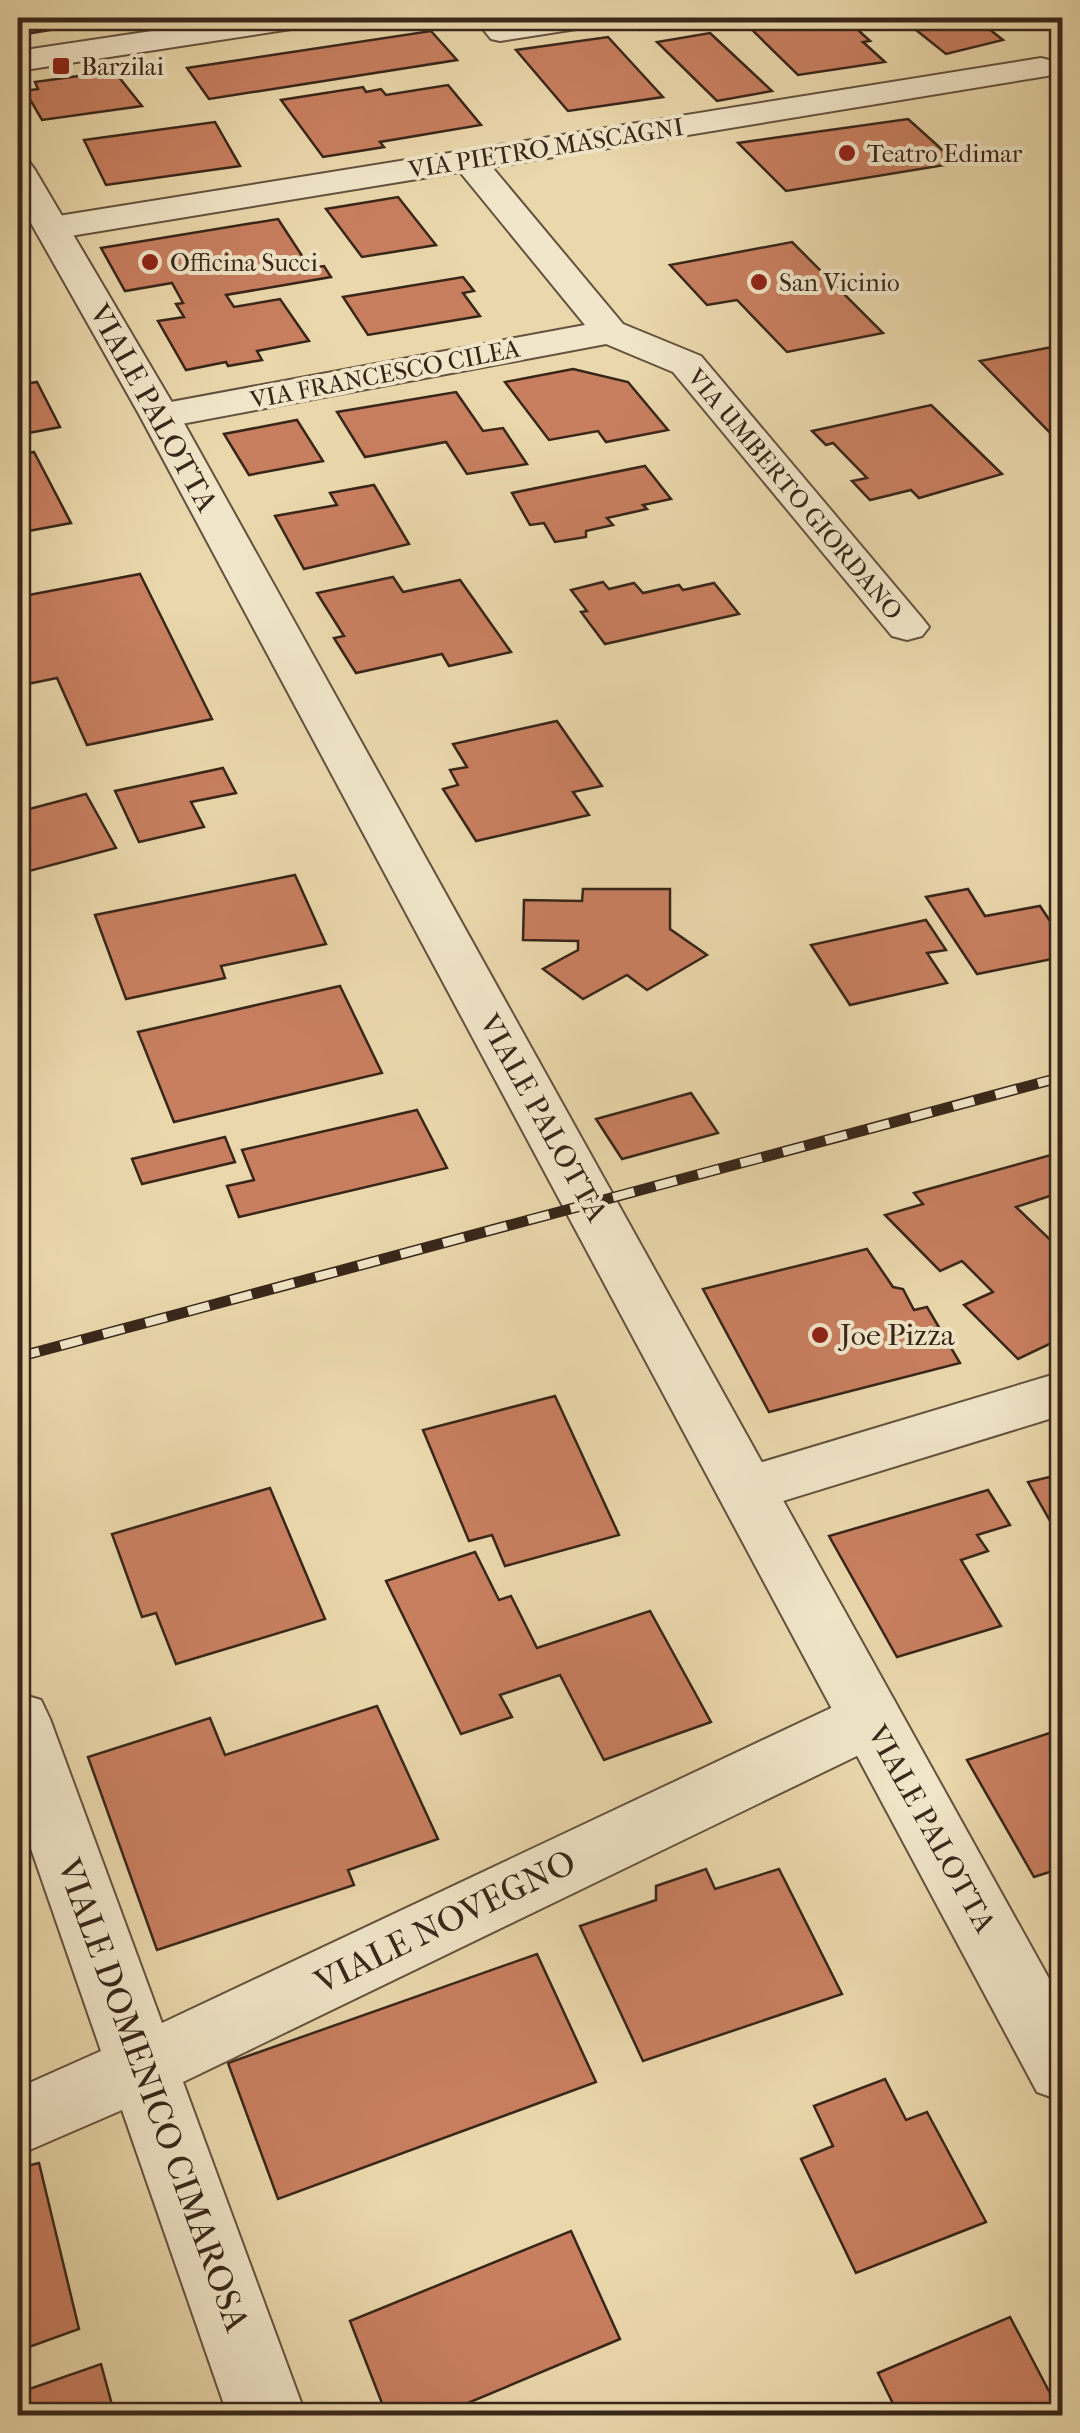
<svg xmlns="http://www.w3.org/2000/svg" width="1080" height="2433" font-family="'IM FELL French Canon',serif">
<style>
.building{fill:#c87f60;stroke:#382619;stroke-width:2.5}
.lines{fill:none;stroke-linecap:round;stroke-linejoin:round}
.service-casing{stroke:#64523e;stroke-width:4}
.minor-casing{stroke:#64523e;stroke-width:4}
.tertiary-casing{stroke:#64523e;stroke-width:4}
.service{fill:#f1e6c9;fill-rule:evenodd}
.minor{fill:#f1e6c9;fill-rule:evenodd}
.tertiary{fill:#f1e6c9;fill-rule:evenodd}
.rail-casing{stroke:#382619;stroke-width:11}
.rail{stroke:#f1e6c9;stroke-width:8;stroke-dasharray:22;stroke-linecap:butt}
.poi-dot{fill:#8f2418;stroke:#f1e6c9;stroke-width:4}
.labels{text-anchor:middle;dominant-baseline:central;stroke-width:8;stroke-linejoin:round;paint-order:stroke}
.far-poi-label{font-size:25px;fill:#382619;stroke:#f1e6c9;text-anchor:start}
.far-street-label{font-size:25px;fill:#382619;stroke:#f1e6c9}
.street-label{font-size:30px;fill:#382619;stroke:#f1e6c9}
.poi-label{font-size:30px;fill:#382619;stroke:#f1e6c9;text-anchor:start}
.near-street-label{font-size:35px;fill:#382619;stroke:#f1e6c9}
</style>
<rect width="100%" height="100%" fill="#ead8ac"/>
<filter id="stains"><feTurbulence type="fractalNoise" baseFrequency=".002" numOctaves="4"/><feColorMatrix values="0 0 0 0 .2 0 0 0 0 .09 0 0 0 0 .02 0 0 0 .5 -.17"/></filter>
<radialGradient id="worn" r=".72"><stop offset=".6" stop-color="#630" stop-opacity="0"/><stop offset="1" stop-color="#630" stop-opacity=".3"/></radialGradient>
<g class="building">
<path d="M 18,18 L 82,18 L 87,24 L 19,35 Z"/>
<path d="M 624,18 L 660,18 L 668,26 L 639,30 Z"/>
<path d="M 760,18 L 845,18 L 870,41 L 863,42 L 885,62 L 798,75 L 742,20 Z"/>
<path d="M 901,18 L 975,18 L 1003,40 L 946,54 Z"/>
<path d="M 431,31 L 457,60 L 209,99 L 187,68 Z"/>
<path d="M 710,33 L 772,91 L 717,101 L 657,42 Z"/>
<path d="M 608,37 L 663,97 L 568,111 L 516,50 Z"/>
<path d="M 114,71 L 142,106 L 42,120 L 25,91 L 38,89 L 35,82 Z"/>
<path d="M 448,85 L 481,125 L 380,142 L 384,147 L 323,157 L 281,100 L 363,87 L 366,92 L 381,89 L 386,95 Z"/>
<path d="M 908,119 L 957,163 L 786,191 L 738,143 Z"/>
<path d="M 215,122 L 240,166 L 106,185 L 84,140 Z"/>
<path d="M 398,197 L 436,245 L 362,257 L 326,209 Z"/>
<path d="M 278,219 L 310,268 L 324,266 L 331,277 L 226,295 L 234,307 L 280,299 L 309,341 L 257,351 L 262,360 L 228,366 L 226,362 L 186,370 L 158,321 L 184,317 L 176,304 L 183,303 L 172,283 L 125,291 L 101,248 Z"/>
<path d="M 792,242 L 883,333 L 787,352 L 737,300 L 707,305 L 670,265 Z"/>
<path d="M 463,277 L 474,291 L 463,293 L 480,316 L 368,335 L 343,297 Z"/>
<path d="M 1062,345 L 1062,445 L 980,361 Z"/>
<path d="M 573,369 L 628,382 L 668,430 L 606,442 L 598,431 L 549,440 L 505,382 Z"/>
<path d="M 37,382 L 60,427 L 18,435 L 18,385 Z"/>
<path d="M 456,392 L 483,431 L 503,428 L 527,464 L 467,474 L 446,442 L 365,457 L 337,412 Z"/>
<path d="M 931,405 L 1002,474 L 919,498 L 911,490 L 870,500 L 852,481 L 867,478 L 833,443 L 826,445 L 812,431 Z"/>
<path d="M 297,420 L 323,461 L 249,475 L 224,434 Z"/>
<path d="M 34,452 L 71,523 L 18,533 L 18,455 Z"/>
<path d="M 645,466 L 671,499 L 643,505 L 647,509 L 607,518 L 613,525 L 586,531 L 586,537 L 555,542 L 544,523 L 530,525 L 512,493 Z"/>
<path d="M 374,485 L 409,544 L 304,569 L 275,516 L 337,505 L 330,493 Z"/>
<path d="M 140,574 L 212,719 L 87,745 L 57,678 L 18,686 L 18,597 Z"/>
<path d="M 393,577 L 403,592 L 460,580 L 511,652 L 449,666 L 442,654 L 356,673 L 334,638 L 344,636 L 317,593 Z"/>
<path d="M 603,582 L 609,589 L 634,583 L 643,593 L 679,585 L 683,590 L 714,583 L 739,614 L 605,644 L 581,612 L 587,611 L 571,590 Z"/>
<path d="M 557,721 L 602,786 L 573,792 L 589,815 L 476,841 L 443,789 L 458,785 L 450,770 L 467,767 L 453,744 Z"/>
<path d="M 223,768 L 236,793 L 191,802 L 204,827 L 139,842 L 115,791 Z"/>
<path d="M 86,794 L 116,848 L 18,874 L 18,812 Z"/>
<path d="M 295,875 L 326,944 L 221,966 L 225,978 L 126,999 L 95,915 Z"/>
<path d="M 583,889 L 670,889 L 670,929 L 707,955 L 647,990 L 627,975 L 583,999 L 543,969 L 578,950 L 578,941 L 523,940 L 524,900 L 582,901 Z"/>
<path d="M 968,889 L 985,916 L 1040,906 L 1062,939 L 1062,957 L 977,974 L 926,897 Z"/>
<path d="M 926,920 L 946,950 L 927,953 L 947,983 L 850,1005 L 811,945 Z"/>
<path d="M 340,986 L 382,1073 L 174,1122 L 138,1032 Z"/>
<path d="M 691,1093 L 718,1133 L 622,1159 L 596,1119 Z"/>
<path d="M 417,1110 L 447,1168 L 239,1217 L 227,1186 L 254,1180 L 242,1150 Z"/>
<path d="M 225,1137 L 235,1162 L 142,1184 L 132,1159 Z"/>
<path d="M 1062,1152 L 1062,1192 L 1016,1207 L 1062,1251 L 1062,1338 L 1018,1359 L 964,1305 L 993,1292 L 962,1261 L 940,1271 L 885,1215 L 923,1204 L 914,1193 Z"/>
<path d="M 867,1249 L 893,1287 L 903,1289 L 914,1310 L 927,1307 L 960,1363 L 769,1412 L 703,1289 Z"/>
<path d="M 555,1396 L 619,1535 L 505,1566 L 492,1535 L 469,1541 L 423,1430 Z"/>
<path d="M 1062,1474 L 1062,1542 L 1028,1482 Z"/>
<path d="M 270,1488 L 325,1619 L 176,1664 L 156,1613 L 142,1617 L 112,1534 Z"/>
<path d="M 988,1490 L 1010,1525 L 977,1535 L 988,1551 L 961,1560 L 1001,1626 L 897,1657 L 829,1536 Z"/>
<path d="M 475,1552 L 499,1600 L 511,1596 L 537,1648 L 650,1611 L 711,1722 L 604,1760 L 560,1675 L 500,1695 L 512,1717 L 461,1734 L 386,1581 Z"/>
<path d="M 377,1706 L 438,1839 L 348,1870 L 354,1885 L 157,1950 L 88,1757 L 210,1718 L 225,1755 Z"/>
<path d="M 1062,1729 L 1062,1868 L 1034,1877 L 967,1760 Z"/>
<path d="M 706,1869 L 715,1889 L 779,1869 L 842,1994 L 643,2061 L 580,1926 L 656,1900 L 656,1886 Z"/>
<path d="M 537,1954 L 596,2082 L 278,2199 L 228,2063 Z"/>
<path d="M 885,2079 L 906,2120 L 927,2112 L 986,2222 L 856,2273 L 801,2159 L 833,2146 L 814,2106 Z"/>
<path d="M 39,2163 L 79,2329 L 18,2351 L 18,2168 Z"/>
<path d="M 571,2231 L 620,2339 L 437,2416 L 387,2416 L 350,2321 Z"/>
<path d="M 1010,2317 L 1062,2416 L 899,2416 L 878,2373 Z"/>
<path d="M 101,2364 L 115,2416 L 18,2416 L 18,2393 Z"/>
</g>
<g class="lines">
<g class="service-casing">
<path id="service" d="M 474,18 L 499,18 L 506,26 L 558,18 L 614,18 L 602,25 L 500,41 L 491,39 Z"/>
</g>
<g class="minor-casing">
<g id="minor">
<path d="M 1041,58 L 1053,61 L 1057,68 L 1053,75 L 492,167 L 623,324 L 701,356 L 922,618 L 929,627 L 922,636 L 907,640 L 892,636 L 673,372 L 606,344 L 160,428 L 146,424 L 140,416 L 146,408 L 160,404 L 585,325 L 460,172 L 52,239 L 39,236 L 34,228 L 39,220 L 52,217 Z"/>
<path d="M 1062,1372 L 1062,1415 L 747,1512 L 726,1505 L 717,1489 L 726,1473 Z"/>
<path d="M 18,1693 L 41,1700 L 50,1719 L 162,2023 L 848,1700 L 871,1693 L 894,1700 L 903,1719 L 894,1738 L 183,2082 L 306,2416 L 228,2416 L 122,2110 L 18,2155 L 18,2088 L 101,2051 L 18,1811 Z"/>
</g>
</g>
<g class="tertiary-casing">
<g id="tertiary">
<path d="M 239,18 L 314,18 L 309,25 L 298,28 L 18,71 L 18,51 Z"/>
<path d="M 18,160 L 30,163 L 35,170 L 180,416 L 1062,2002 L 1062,2101 L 1037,2092 L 140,416 L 18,200 Z"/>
</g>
</g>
<use href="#service" class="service"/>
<use href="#minor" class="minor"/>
<use href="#tertiary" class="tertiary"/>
<g class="rail-casing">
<path id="rail" d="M 18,1357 L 1062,1077"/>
</g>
<use href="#rail" class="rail"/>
</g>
<g class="poi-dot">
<rect x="51" y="56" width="20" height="20" rx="5"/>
<circle cx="847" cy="153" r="10"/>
<circle cx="150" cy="262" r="10"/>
<circle cx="759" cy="282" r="10"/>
<circle cx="820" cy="1335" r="10"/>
</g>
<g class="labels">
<g class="far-poi-label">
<text x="81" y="66">Barzilai</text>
<text x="867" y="153">Teatro Edimar</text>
<text x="170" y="262">Officina Succi</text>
<text x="779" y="282">San Vicinio</text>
</g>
<g class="far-street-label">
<text transform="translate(546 148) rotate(-9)">VIA PIETRO MASCAGNI</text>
<text transform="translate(385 374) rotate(-11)">VIA FRANCESCO CILEA</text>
<text transform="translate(795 494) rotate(50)">VIA UMBERTO GIORDANO</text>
</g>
<g class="street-label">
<text transform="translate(153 408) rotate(61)">VIALE PALOTTA</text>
<text transform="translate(543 1118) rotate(61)">VIALE PALOTTA</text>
<text transform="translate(931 1829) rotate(61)">VIALE PALOTTA</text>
</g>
<g class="poi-label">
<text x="840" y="1335">Joe Pizza</text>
</g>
<g class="near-street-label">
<text transform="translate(445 1922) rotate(-26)">VIALE NOVEGNO</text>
<text transform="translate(153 2095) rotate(70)">VIALE DOMENICO CIMAROSA</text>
</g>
</g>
<rect width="1080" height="2433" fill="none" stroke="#ead8ac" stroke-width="60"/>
<rect x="20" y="20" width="1040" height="2393" fill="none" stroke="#382619" stroke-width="5"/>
<rect x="30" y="30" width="1020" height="2373" fill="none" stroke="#382619" stroke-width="2.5"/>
<rect width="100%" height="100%" filter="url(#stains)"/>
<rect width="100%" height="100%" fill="url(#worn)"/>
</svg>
